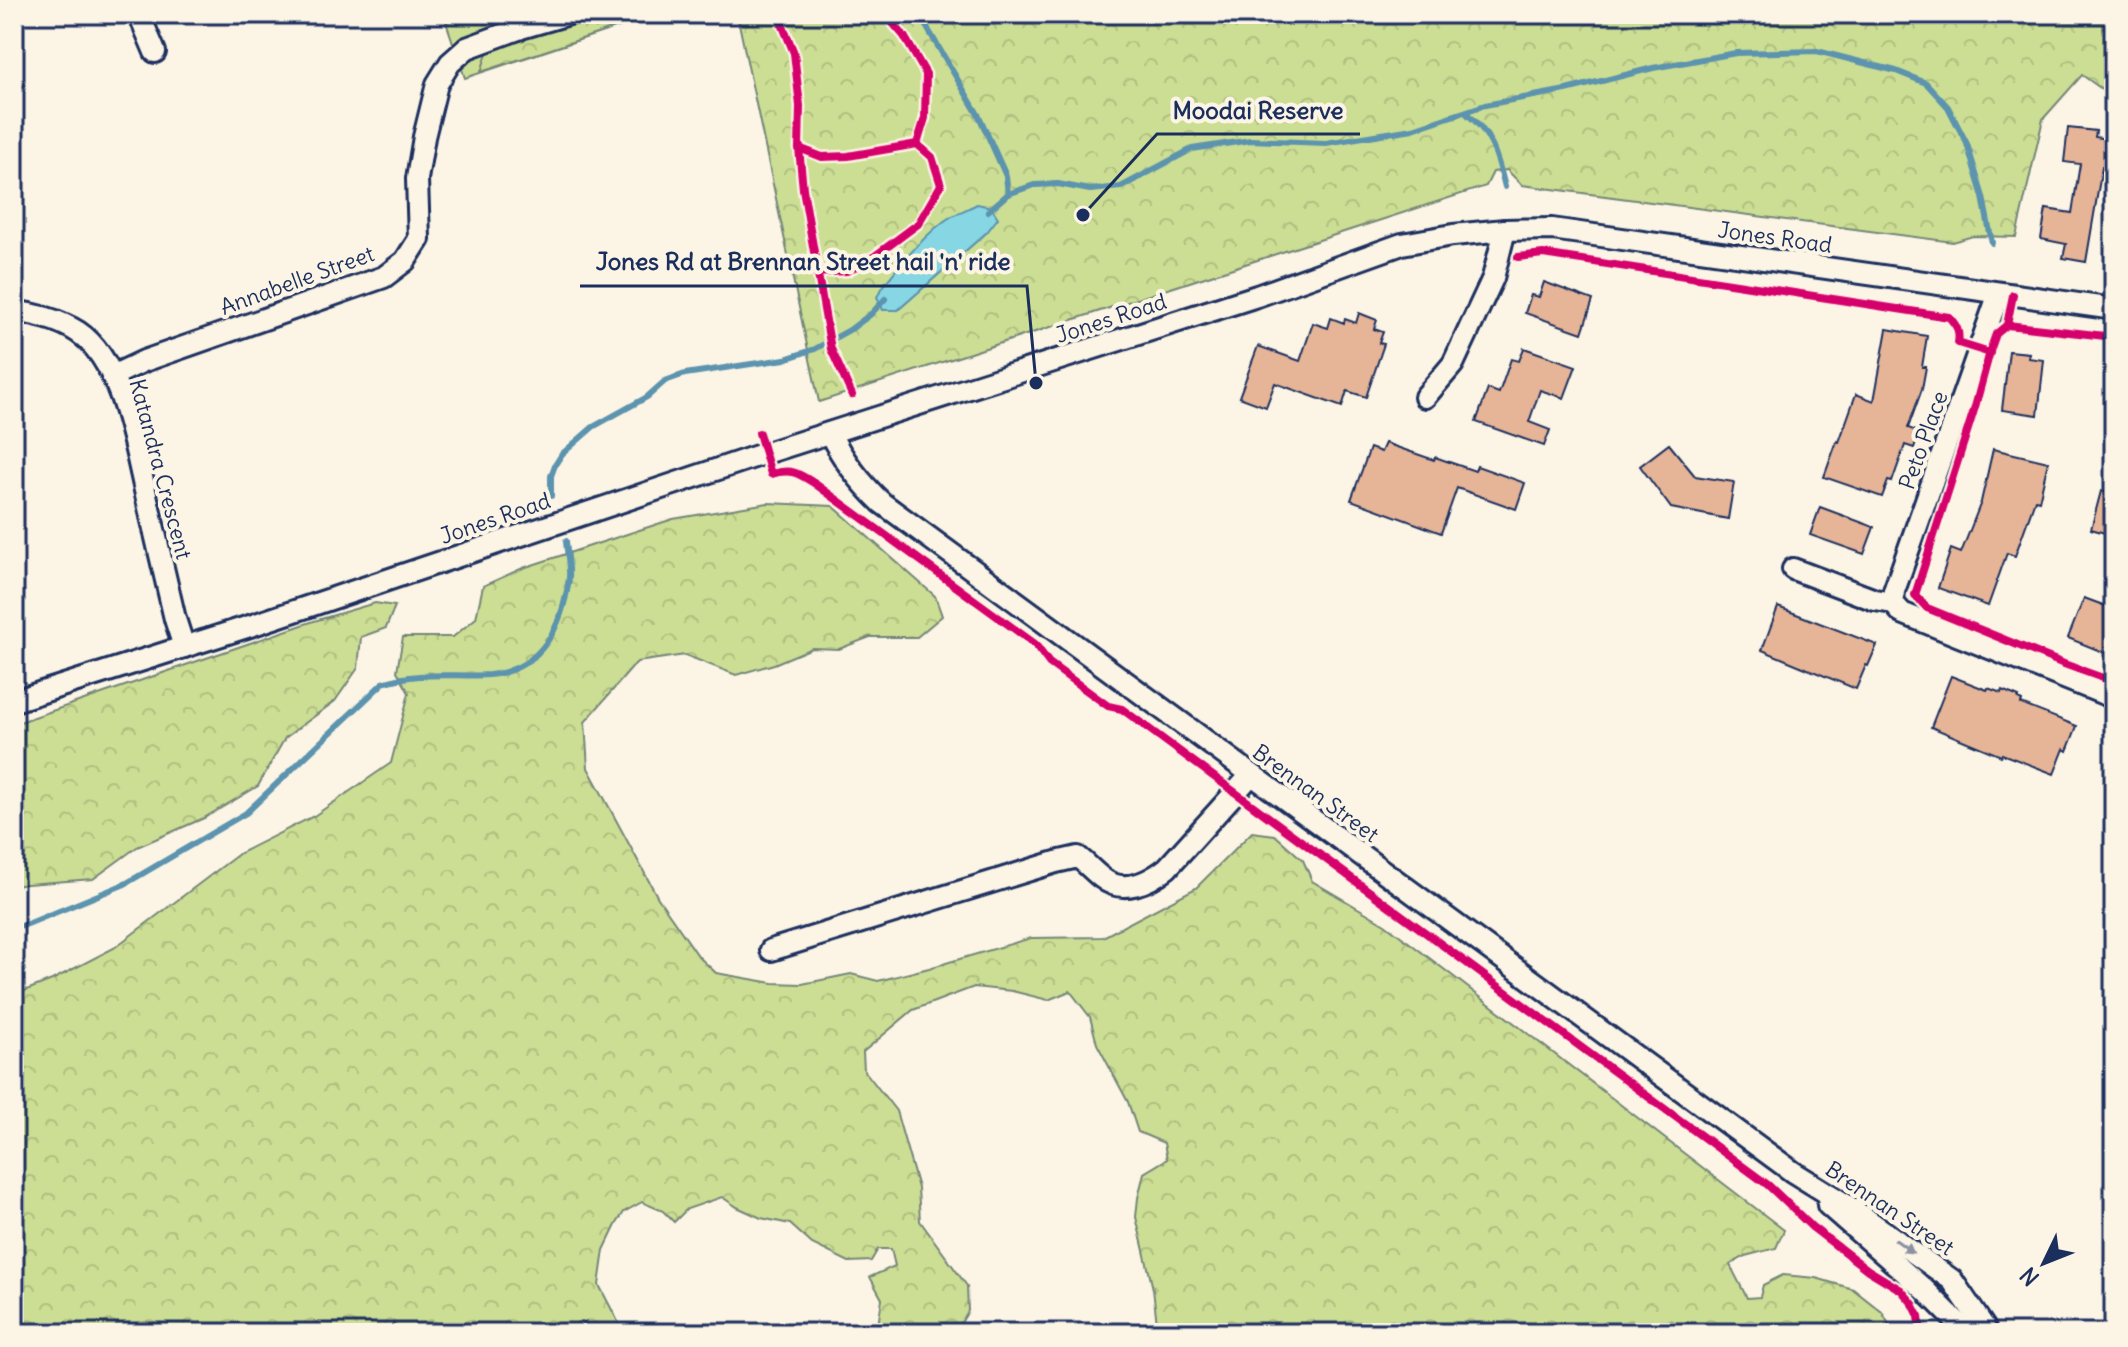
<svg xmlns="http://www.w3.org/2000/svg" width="2128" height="1347" font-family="Delius,sans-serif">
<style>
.green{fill:#ccde93;stroke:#748678;stroke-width:2}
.forest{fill:url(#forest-crowns);stroke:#748678;stroke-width:2;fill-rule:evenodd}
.water{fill:#86d6e4;stroke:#5b93ae;stroke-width:2}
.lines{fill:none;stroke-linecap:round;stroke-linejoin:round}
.stream{stroke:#5b93ae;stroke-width:6}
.building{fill:#e6b497;stroke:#1b2f5e;stroke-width:2}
.minor-casing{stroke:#1b2f5e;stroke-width:26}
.minor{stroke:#fcf5e5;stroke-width:20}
.cycleway-casing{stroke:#fcf5e5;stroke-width:13}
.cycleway{stroke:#d6006c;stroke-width:8}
.oneway{fill:#8c92a2}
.labels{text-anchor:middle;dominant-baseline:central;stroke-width:8;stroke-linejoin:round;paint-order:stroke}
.street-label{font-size:22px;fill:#1b2f5e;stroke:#fcf5e5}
.leader{fill:none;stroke:#1b2f5e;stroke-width:3}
.callout-dot{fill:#1b2f5e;stroke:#fcf5e5;stroke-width:3}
.callout-label{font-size:24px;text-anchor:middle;font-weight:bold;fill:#1b2f5e;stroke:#fcf5e5;stroke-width:8;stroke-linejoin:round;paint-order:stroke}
</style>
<defs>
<pattern id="forest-crowns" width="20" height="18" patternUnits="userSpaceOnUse" patternTransform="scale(2)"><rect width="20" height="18" fill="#ccde93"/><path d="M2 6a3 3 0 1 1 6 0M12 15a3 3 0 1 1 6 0" fill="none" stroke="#afbf81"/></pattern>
</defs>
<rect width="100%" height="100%" fill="#fcf5e5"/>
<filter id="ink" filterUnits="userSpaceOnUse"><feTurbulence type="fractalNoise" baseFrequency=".0125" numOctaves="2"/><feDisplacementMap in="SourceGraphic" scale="16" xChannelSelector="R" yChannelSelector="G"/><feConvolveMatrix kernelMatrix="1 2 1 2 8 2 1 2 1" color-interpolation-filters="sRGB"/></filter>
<g filter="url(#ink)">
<path class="green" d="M 472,14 L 657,14 L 465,78 L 446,22 Z"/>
<g class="forest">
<path d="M 551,14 L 657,14 L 481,72 L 487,53 L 508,43 Z"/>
<path d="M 737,14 L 2114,14 L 2114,94 L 2106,92 L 2082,75 L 2043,119 L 2016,237 L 1973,236 L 1953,242 L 1522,185 L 1507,170 L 1493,172 L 1486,186 L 819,402 ZM 945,221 L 987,232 L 898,310 L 884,284 Z"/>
<path d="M 768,503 L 833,506 L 935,596 L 942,616 L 917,637 L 870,637 L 839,649 L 812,648 L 774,664 L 736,675 L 685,655 L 637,662 L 585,722 L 588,768 L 658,898 L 699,957 L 716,973 L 773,983 L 802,984 L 851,974 L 878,981 L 929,968 L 1031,938 L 1103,937 L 1196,888 L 1252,832 L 1275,835 L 1303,860 L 1312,881 L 1385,924 L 1784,1230 L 1776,1248 L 1745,1256 L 1730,1265 L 1747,1298 L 1760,1297 L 1763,1285 L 1783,1275 L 1816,1278 L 1853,1289 L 1882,1312 L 1894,1333 L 1158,1333 L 1153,1289 L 1136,1217 L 1138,1198 L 1144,1173 L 1167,1159 L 1164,1143 L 1138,1132 L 1128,1102 L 1097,1044 L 1090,1017 L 1070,991 L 1048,1000 L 1012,991 L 974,987 L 913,1010 L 863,1052 L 864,1070 L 896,1111 L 918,1188 L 920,1221 L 967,1286 L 968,1311 L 955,1333 L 877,1333 L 882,1299 L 870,1277 L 895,1266 L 891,1249 L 878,1249 L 871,1261 L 849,1262 L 812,1244 L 790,1224 L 761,1218 L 737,1207 L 722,1197 L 687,1209 L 674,1222 L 663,1211 L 642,1202 L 624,1212 L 616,1225 L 604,1250 L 599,1285 L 624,1333 L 14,1333 L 14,995 L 52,980 L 114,948 L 240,853 L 314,816 L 391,763 L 409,693 L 397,671 L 403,637 L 453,637 L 476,618 L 483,586 L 523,568 L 673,519 Z"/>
<path d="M 375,603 L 395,606 L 386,628 L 361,637 L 358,668 L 335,701 L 285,738 L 258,786 L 204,818 L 137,847 L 93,879 L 27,884 L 14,886 L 14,724 L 314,621 Z"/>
</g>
<path class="water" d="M 977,204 L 991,207 L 998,218 L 987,232 L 898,310 L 883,310 L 877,297 C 889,275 923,237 943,222 C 953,214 966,210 977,204 Z"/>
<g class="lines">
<g class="stream">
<path d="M 919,14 L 979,116 L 1006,176 L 1008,194"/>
<path d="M 1467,114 C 1491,132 1498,158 1505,187"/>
<path d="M 988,211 L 1008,194 L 1034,185 L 1058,184 L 1090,190 L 1121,187 L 1192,149 L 1251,140 L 1326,143 L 1413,129 L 1485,105 L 1566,90 L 1653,68 L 1736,53 L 1817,51 L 1896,71 L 1926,83 L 1948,107 L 1967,144 L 1983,197 L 1992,243"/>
<path d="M 551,496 L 551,476 L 555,465 L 562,454 L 593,427 L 647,397 L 665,381 L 685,374 L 785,359 L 815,349 L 851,329 L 871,314 L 885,299"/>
<path d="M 14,927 L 25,925 L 125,884 L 246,813 L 383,683 C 418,671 454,677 489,675 C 542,670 563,625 569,578 C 570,566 567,553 566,541"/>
</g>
</g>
<g class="building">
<path d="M 2068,128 L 2096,131 L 2095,137 L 2114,140 L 2111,168 L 2102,167 L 2086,262 L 2063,258 L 2066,244 L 2041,239 L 2046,209 L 2072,213 L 2080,164 L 2064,162 Z"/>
<path d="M 1544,282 L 1593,300 L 1582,333 L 1525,313 L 1531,295 L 1539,297 Z"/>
<path d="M 1359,313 L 1377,320 L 1374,329 L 1383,332 L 1379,343 L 1384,344 L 1366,397 L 1347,391 L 1342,407 L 1275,383 L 1266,407 L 1239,397 L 1258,346 L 1300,361 L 1313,323 L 1328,328 L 1331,318 L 1344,323 L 1345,319 L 1356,323 Z"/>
<path d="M 1887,329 L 1927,336 L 1922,367 L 1926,367 L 1922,389 L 1908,428 L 1919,432 L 1914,448 L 1905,445 L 1892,482 L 1888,481 L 1882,497 L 1824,477 L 1837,441 L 1839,442 L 1856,394 L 1874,401 Z"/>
<path d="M 1524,348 L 1576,366 L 1564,398 L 1540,390 L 1529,422 L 1550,430 L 1544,446 L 1476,422 L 1488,389 L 1499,393 L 1511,359 L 1519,361 Z"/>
<path d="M 2009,351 L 2029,353 L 2028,358 L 2044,360 L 2038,415 L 2002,410 Z"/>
<path d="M 1385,443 L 1434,460 L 1435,457 L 1475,471 L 1477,466 L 1525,483 L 1516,509 L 1457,488 L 1441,533 L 1351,500 L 1370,448 L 1381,452 Z"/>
<path d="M 1669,444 L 1695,476 L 1734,482 L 1728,519 L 1671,508 L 1640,466 Z"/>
<path d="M 1993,449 L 2048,462 L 2039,501 L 2035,500 L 2015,556 L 2007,553 L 1988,606 L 1938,588 L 1951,549 L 1961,553 L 1981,502 Z"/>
<path d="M 2101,491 L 2114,495 L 2114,520 L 2109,518 L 2105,533 L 2091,529 Z"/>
<path d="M 1820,507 L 1874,527 L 1864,554 L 1810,535 Z"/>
<path d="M 2084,598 L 2114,609 L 2114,645 L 2110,655 L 2068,638 Z"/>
<path d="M 1778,607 L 1877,645 L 1868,666 L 1866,665 L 1856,689 L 1762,650 Z"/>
<path d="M 1951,676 L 1987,690 L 1988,688 L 2001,693 L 2002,690 L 2019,697 L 2018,699 L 2022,701 L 2021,704 L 2077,726 L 2067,751 L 2064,749 L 2054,774 L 2002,754 L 2001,756 L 1931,727 Z"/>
</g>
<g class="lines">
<g class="minor-casing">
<g id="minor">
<path d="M 139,14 L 155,52"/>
<path d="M 14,311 C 37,315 58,319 78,332 C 123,362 135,450 147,499 C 156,539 166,579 175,619 L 184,647"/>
<path d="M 112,376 L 144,361 L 384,277 L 405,261 L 419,239 L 417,179 L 424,137 L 437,84 L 450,63 L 467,48 L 521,28 L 569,14"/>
<path d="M 1425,397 L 1453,364 L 1493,278 L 1505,230"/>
<path d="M 830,433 C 843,461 860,482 882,503 L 1793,1172 L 1848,1206 L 1952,1280 L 1984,1327 L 1986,1333"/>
<path d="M 1793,569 L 1875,600 L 1893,603 L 1902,613 L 2114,698"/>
<path d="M 1893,603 L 1894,591 L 1999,293"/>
<path d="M 14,701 L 253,625 L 766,453 L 1257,296 L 1402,244 L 1453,235 L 1505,230 L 1552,229 L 2114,309"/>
<path d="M 771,950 L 1056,862 L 1078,857 C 1087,864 1094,872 1102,878 C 1123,895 1149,882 1167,868 L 1251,775"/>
<path d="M 1828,1205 L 1925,1290 L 1961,1326 L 1962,1333"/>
</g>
</g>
<use href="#minor" class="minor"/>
<g class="cycleway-casing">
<g id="cycleway">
<path d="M 778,14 L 794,53 L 800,106 L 799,148 L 803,189 L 831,349 L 852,395"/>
<path d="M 799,148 L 822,157 L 848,156 L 917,144"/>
<path d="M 1518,257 L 1543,254 L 1949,317 C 1957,326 1960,331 1958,343 L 1990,353"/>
<path d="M 816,273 L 847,271 L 875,256 L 918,224 L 941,185 L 932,157 L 917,144 L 925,118 L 926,74 L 904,36 L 885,14"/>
<path d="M 2013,295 L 2007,325 L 1996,334 L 1991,348 L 1975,407 L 1915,595 L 1927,608 L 2064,664 L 2114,682"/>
<path d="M 2007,325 L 2114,337"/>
<path d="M 759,433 L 771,474 C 791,468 798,473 814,483 L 1035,644 L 1049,663 L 1108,706 L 1122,709 L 1768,1185 L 1812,1227 L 1868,1270 L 1901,1290 L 1913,1304 L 1919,1316 L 1921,1333"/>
</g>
</g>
<use href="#cycleway" class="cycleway"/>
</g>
<defs><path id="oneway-solid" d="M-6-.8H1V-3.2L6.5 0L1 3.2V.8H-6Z" transform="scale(2)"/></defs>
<use class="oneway" href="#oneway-solid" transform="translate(1904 1246) rotate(36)"/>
</g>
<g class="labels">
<g class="street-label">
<text transform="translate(1775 237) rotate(8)">Jones Road</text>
<text transform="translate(297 280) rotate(-20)">Annabelle Street</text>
<text transform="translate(1111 318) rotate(-18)">Jones Road</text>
<text transform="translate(1923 440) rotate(-70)">Peto Place</text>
<text transform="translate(161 469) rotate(75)">Katandra Crescent</text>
<text transform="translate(495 518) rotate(-19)">Jones Road</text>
<text transform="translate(1316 793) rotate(36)">Brennan Street</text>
<text transform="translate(1890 1208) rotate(34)">Brennan Street</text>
</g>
</g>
<path class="leader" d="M1083 215L1157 134H1360M1036 383L1027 286H580"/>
<g class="callout-dot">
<circle cx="1083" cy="215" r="8"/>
<circle cx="1036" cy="383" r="8"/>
</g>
<g class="callout-label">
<text x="1258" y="119">Moodai Reserve</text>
<text x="803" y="270">Jones Rd at Brennan Street hail 'n' ride</text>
</g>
<rect width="2128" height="1347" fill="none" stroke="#fcf5e5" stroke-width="48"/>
<rect x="24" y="24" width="2080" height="1299" fill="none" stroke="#1b2f5e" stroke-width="3" filter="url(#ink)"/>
<g transform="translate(2044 1263) rotate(227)" stroke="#fcf5e5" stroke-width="6" paint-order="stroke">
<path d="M0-6L14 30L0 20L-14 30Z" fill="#1b2f5e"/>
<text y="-12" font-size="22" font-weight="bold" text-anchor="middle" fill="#1b2f5e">N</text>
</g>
</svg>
